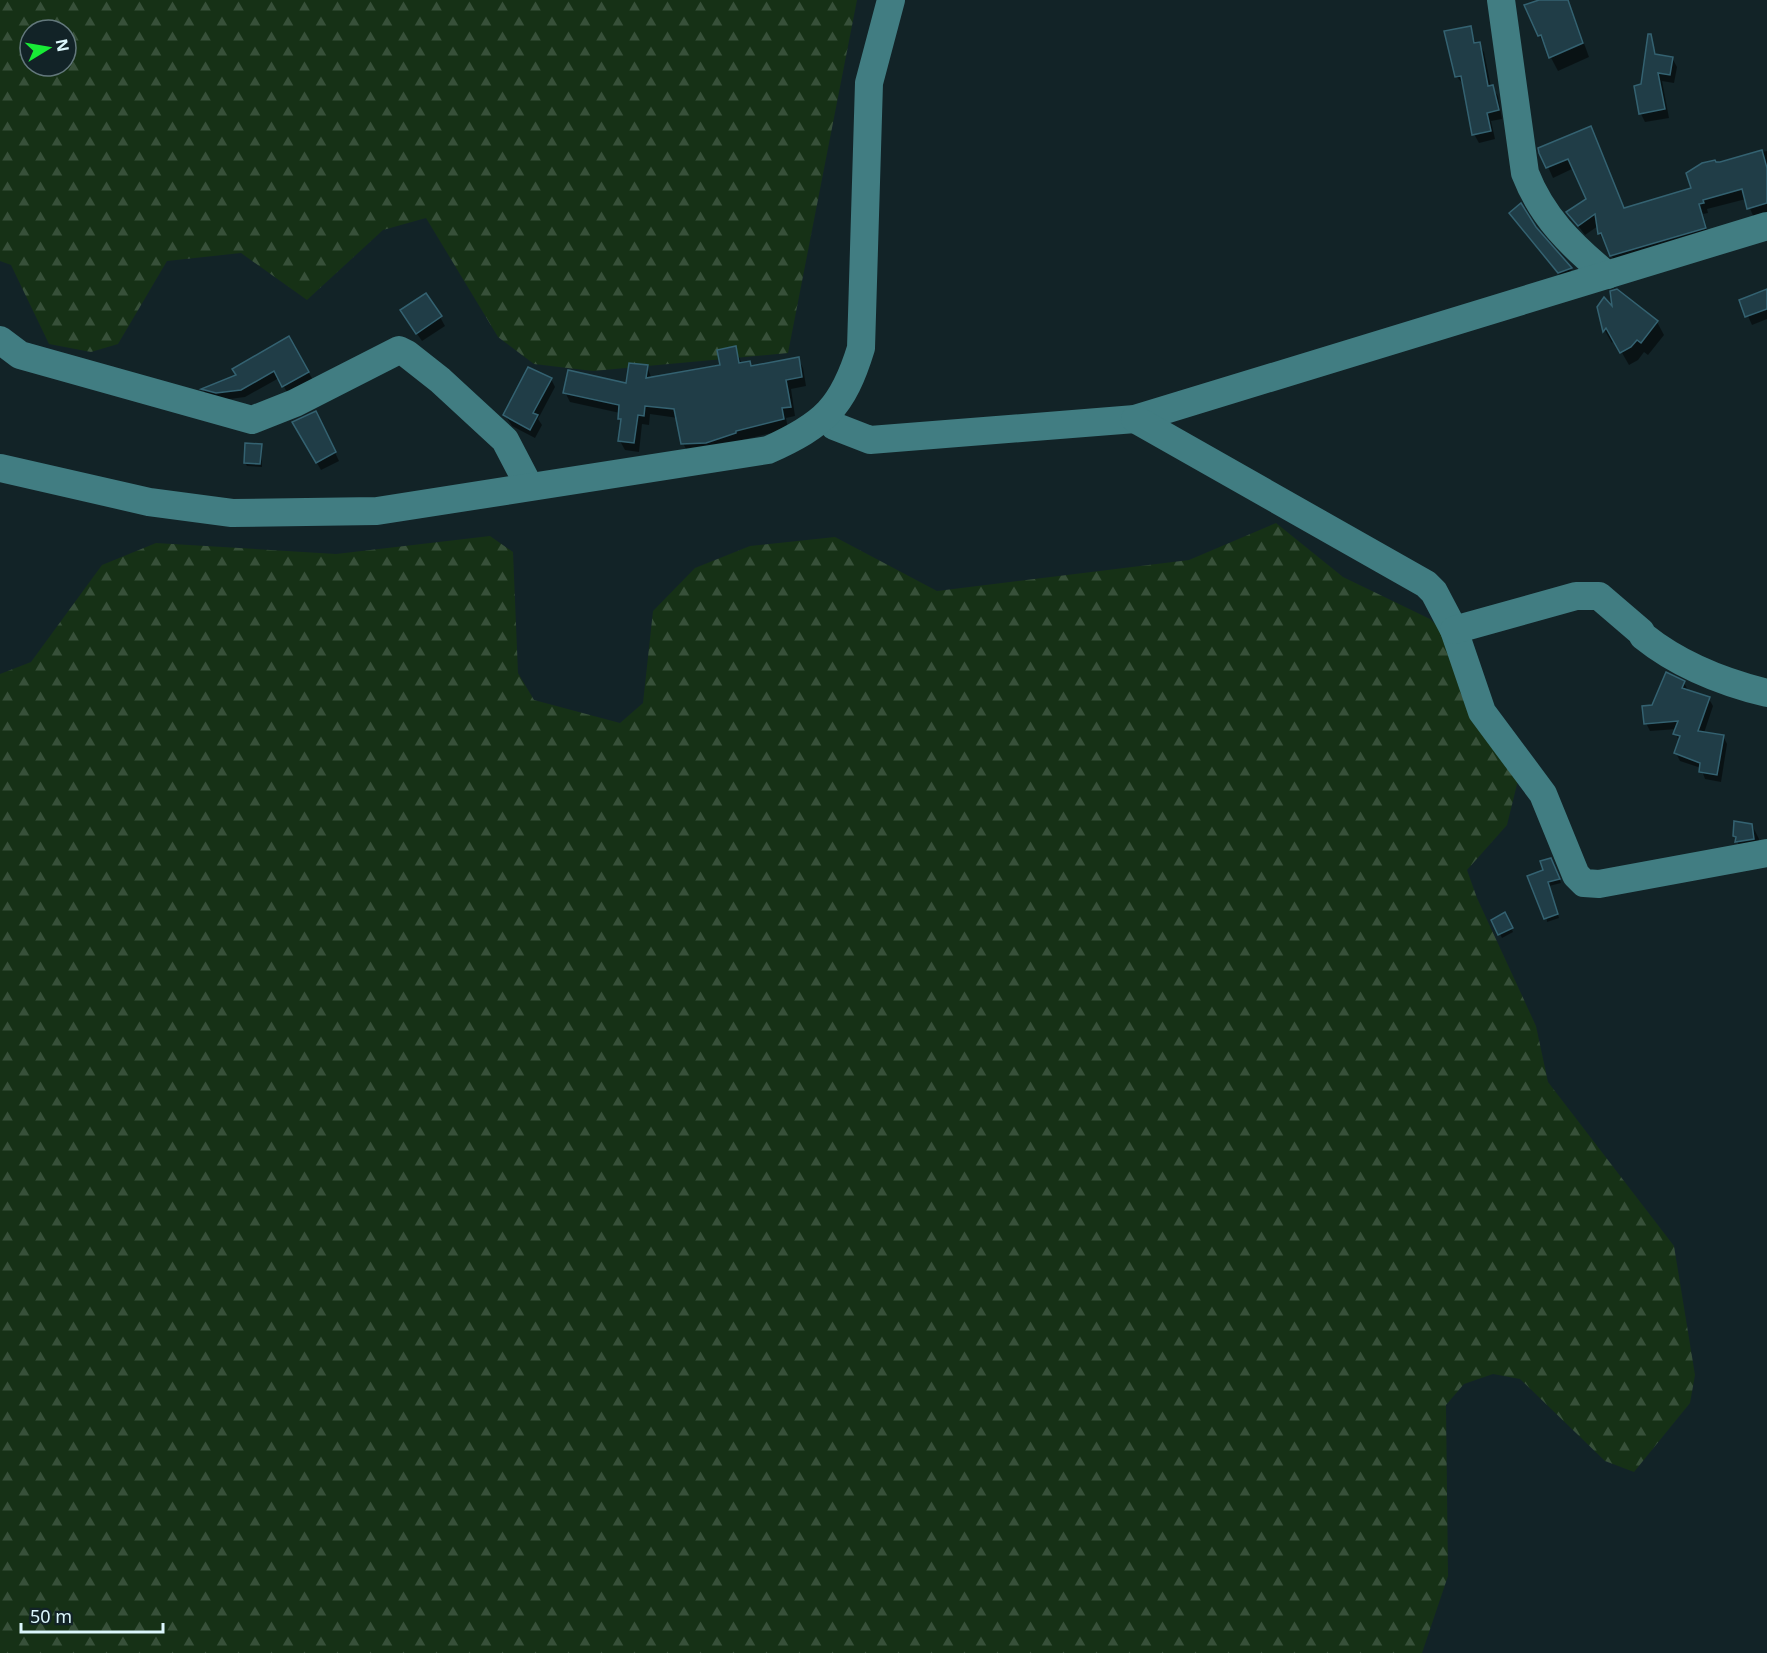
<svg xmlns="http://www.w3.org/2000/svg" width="1767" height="1653" font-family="'Noto Sans',sans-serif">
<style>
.forest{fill:url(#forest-firs);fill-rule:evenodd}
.shadow{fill:#0007}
.building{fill:#203d47;stroke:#346271;stroke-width:1.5}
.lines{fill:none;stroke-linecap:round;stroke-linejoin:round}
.minor{stroke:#417d82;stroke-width:28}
</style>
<defs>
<pattern id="forest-firs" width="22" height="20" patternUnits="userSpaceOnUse" patternTransform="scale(1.5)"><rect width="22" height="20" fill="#163116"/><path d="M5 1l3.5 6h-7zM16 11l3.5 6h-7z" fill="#375039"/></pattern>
</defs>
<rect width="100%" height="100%" fill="#122327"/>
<g class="forest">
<path d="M 0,0 L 857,0 L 788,353 L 593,371 L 534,364 L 498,337 L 426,218 L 383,230 L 307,300 L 241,253 L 167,261 L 118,344 L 91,352 L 49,344 L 11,265 L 0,261 ZM 30,30 L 66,30 L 66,66 L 30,66 Z"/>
<path d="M 1276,523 L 1343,577 L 1430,619 L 1470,658 L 1521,768 L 1507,825 L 1467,870 L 1477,898 L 1536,1026 L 1548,1082 L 1674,1246 L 1695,1375 L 1690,1403 L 1634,1472 L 1605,1461 L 1520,1379 L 1493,1374 L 1464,1384 L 1446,1405 L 1448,1576 L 1422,1653 L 0,1653 L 0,674 L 31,662 L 102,565 L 156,543 L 336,554 L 490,536 L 513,552 L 518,673 L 534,700 L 620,723 L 643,703 L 653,611 L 695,568 L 750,546 L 835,537 L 937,591 L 1189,560 Z"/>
</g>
<g class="shadow">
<path d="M 1544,0 L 1568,0 L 1589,57 L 1558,71 L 1539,35 Z"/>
<path d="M 1470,28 L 1476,44 L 1479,44 L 1484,52 L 1491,87 L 1498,96 L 1502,119 L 1491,121 L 1495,139 L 1479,143 L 1474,134 L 1464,85 L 1457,77 Z"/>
<path d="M 1650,36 L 1657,56 L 1672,58 L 1677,67 L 1674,83 L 1662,81 L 1669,118 L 1645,122 L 1641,114 Z"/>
<path d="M 1590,127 L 1625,210 L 1693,189 L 1702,165 L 1767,151 L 1767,215 L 1754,218 L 1746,199 L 1707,209 L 1708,213 L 1703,214 L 1710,238 L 1617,265 L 1599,233 L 1598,226 L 1585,235 L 1568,212 L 1588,199 L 1574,168 L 1553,178 L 1540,149 Z"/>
<path d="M 1511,214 L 1545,241 L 1576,276 L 1564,281 Z"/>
<path d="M 1767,290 L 1767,319 L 1752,325 L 1741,301 Z"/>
<path d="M 1598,307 L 1657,322 L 1664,335 L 1648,355 L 1644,352 L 1638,360 L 1629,365 L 1614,339 L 1612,343 L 1605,331 Z"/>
<path d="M 440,317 L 445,326 L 422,341 L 407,319 Z"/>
<path d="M 289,338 L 313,380 L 288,394 L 279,378 L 245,397 L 222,400 L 207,396 L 203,389 L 238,376 Z"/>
<path d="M 735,348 L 742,364 L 749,362 L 752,367 L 798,359 L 803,368 L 806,386 L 791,389 L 795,416 L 786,418 L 788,429 L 688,453 L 683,443 L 678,418 L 650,414 L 649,425 L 642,424 L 639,452 L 625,450 L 620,441 L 622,424 L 620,413 L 570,402 L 565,392 L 628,385 L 647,367 L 652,379 L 722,366 Z"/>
<path d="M 551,379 L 555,387 L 538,419 L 542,425 L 535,438 L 512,426 L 505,415 Z"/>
<path d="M 320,421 L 339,461 L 321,470 L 294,423 Z"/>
<path d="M 261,445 L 262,467 L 247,466 L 245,463 Z"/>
<path d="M 1684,683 L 1689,692 L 1709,699 L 1713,706 L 1704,733 L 1723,736 L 1727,744 L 1721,782 L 1705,779 L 1701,768 L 1680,761 L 1676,753 L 1680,742 L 1675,733 L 1677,729 L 1650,731 L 1646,723 L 1653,707 Z"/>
<path d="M 1752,825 L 1759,839 L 1758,847 L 1742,850 L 1734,836 Z"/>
<path d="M 1553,863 L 1561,883 L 1549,886 L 1559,918 L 1547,922 L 1545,871 Z"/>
<path d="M 1505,914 L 1513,932 L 1502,938 L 1493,920 Z"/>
</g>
<g class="building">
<path d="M 1539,0 L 1568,0 L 1583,43 L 1549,58 L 1541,35 L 1538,36 L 1524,5 Z"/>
<path d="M 1471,26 L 1474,43 L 1480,42 L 1488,86 L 1493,85 L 1499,110 L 1487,113 L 1491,131 L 1472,135 L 1461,76 L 1455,77 L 1444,31 Z"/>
<path d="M 1648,34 L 1651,34 L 1655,54 L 1673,57 L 1670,75 L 1658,73 L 1665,109 L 1639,114 L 1634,86 L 1641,84 Z"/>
<path d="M 1591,126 L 1624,208 L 1691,188 L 1686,173 L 1702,163 L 1715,160 L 1716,162 L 1720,162 L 1762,150 L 1767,168 L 1767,203 L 1747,209 L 1742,189 L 1703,200 L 1704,203 L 1699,204 L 1706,228 L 1610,256 L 1601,233 L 1598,234 L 1595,214 L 1578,226 L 1566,212 L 1586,199 L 1568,159 L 1546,168 L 1539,153 L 1538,148 Z"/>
<path d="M 1521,203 L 1536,227 L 1572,268 L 1558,273 L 1509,213 Z"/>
<path d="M 1617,289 L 1658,321 L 1641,343 L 1637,340 L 1631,347 L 1620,353 L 1606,328 L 1603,332 L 1597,307 L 1604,297 L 1612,306 L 1610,291 Z"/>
<path d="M 1767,289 L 1767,309 L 1745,317 L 1739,300 Z"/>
<path d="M 426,293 L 442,316 L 416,334 L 400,310 Z"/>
<path d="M 289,336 L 309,372 L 282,387 L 274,371 L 241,390 L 216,393 L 201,389 L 236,375 L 232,369 Z"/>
<path d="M 736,346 L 739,363 L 750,361 L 751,366 L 799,357 L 802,377 L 786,380 L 791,407 L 782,408 L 784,419 L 736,431 L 736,433 L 706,443 L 681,444 L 674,409 L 645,406 L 644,416 L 638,415 L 634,443 L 618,441 L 621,419 L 618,419 L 619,405 L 563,393 L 568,370 L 626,383 L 629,363 L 648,365 L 646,378 L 720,365 L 717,350 Z"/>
<path d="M 528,367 L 552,378 L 533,413 L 538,415 L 530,430 L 503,415 Z"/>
<path d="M 316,411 L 336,452 L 316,463 L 292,422 Z"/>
<path d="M 245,443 L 262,444 L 260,464 L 244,463 Z"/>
<path d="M 1666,672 L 1685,681 L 1682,688 L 1710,697 L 1698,731 L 1724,735 L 1717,775 L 1699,772 L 1700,763 L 1674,753 L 1680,736 L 1673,734 L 1678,721 L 1644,724 L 1642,706 L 1652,705 Z"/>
<path d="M 1734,821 L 1752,824 L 1754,839 L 1735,842 L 1736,837 L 1733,836 Z"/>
<path d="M 1551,858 L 1560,879 L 1548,882 L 1558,914 L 1544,919 L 1527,876 L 1543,870 L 1540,861 Z"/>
<path d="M 1505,912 L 1513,928 L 1498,935 L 1491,920 Z"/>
</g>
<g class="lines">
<g class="minor">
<path d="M 1501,0 L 1525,173 C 1542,217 1571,245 1607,275"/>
<path d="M 0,340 L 20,355 L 252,420 L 295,403 L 399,350 L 407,354 L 440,380 L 505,440 L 529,486"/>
<path d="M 827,416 L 834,426 L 870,440 L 1135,419 L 1767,226"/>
<path d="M 1135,419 L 1426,584 L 1434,592 L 1454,630 L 1482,712 L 1543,794 L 1576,875 L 1584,883 L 1599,884 L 1767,853"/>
<path d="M 0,468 L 149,502 L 232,513 L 377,511 L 768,450 C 824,425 843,407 861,348 L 869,83 L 891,0"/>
<path d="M 1454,630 L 1576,596 L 1599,596 L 1641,632 L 1643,636 C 1679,665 1722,682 1767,693"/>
</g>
</g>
<g transform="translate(48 48) rotate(79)"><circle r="28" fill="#122327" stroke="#63787c" stroke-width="1.5"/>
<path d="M0-4.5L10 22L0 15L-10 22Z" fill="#18eb36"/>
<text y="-9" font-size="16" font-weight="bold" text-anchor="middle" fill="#dcf7fc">N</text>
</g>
<path d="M21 1623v9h142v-9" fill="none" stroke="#dcf7fc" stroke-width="3"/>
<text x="30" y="1623" font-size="18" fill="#dcf7fc" stroke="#122327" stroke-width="4.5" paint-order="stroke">50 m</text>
</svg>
